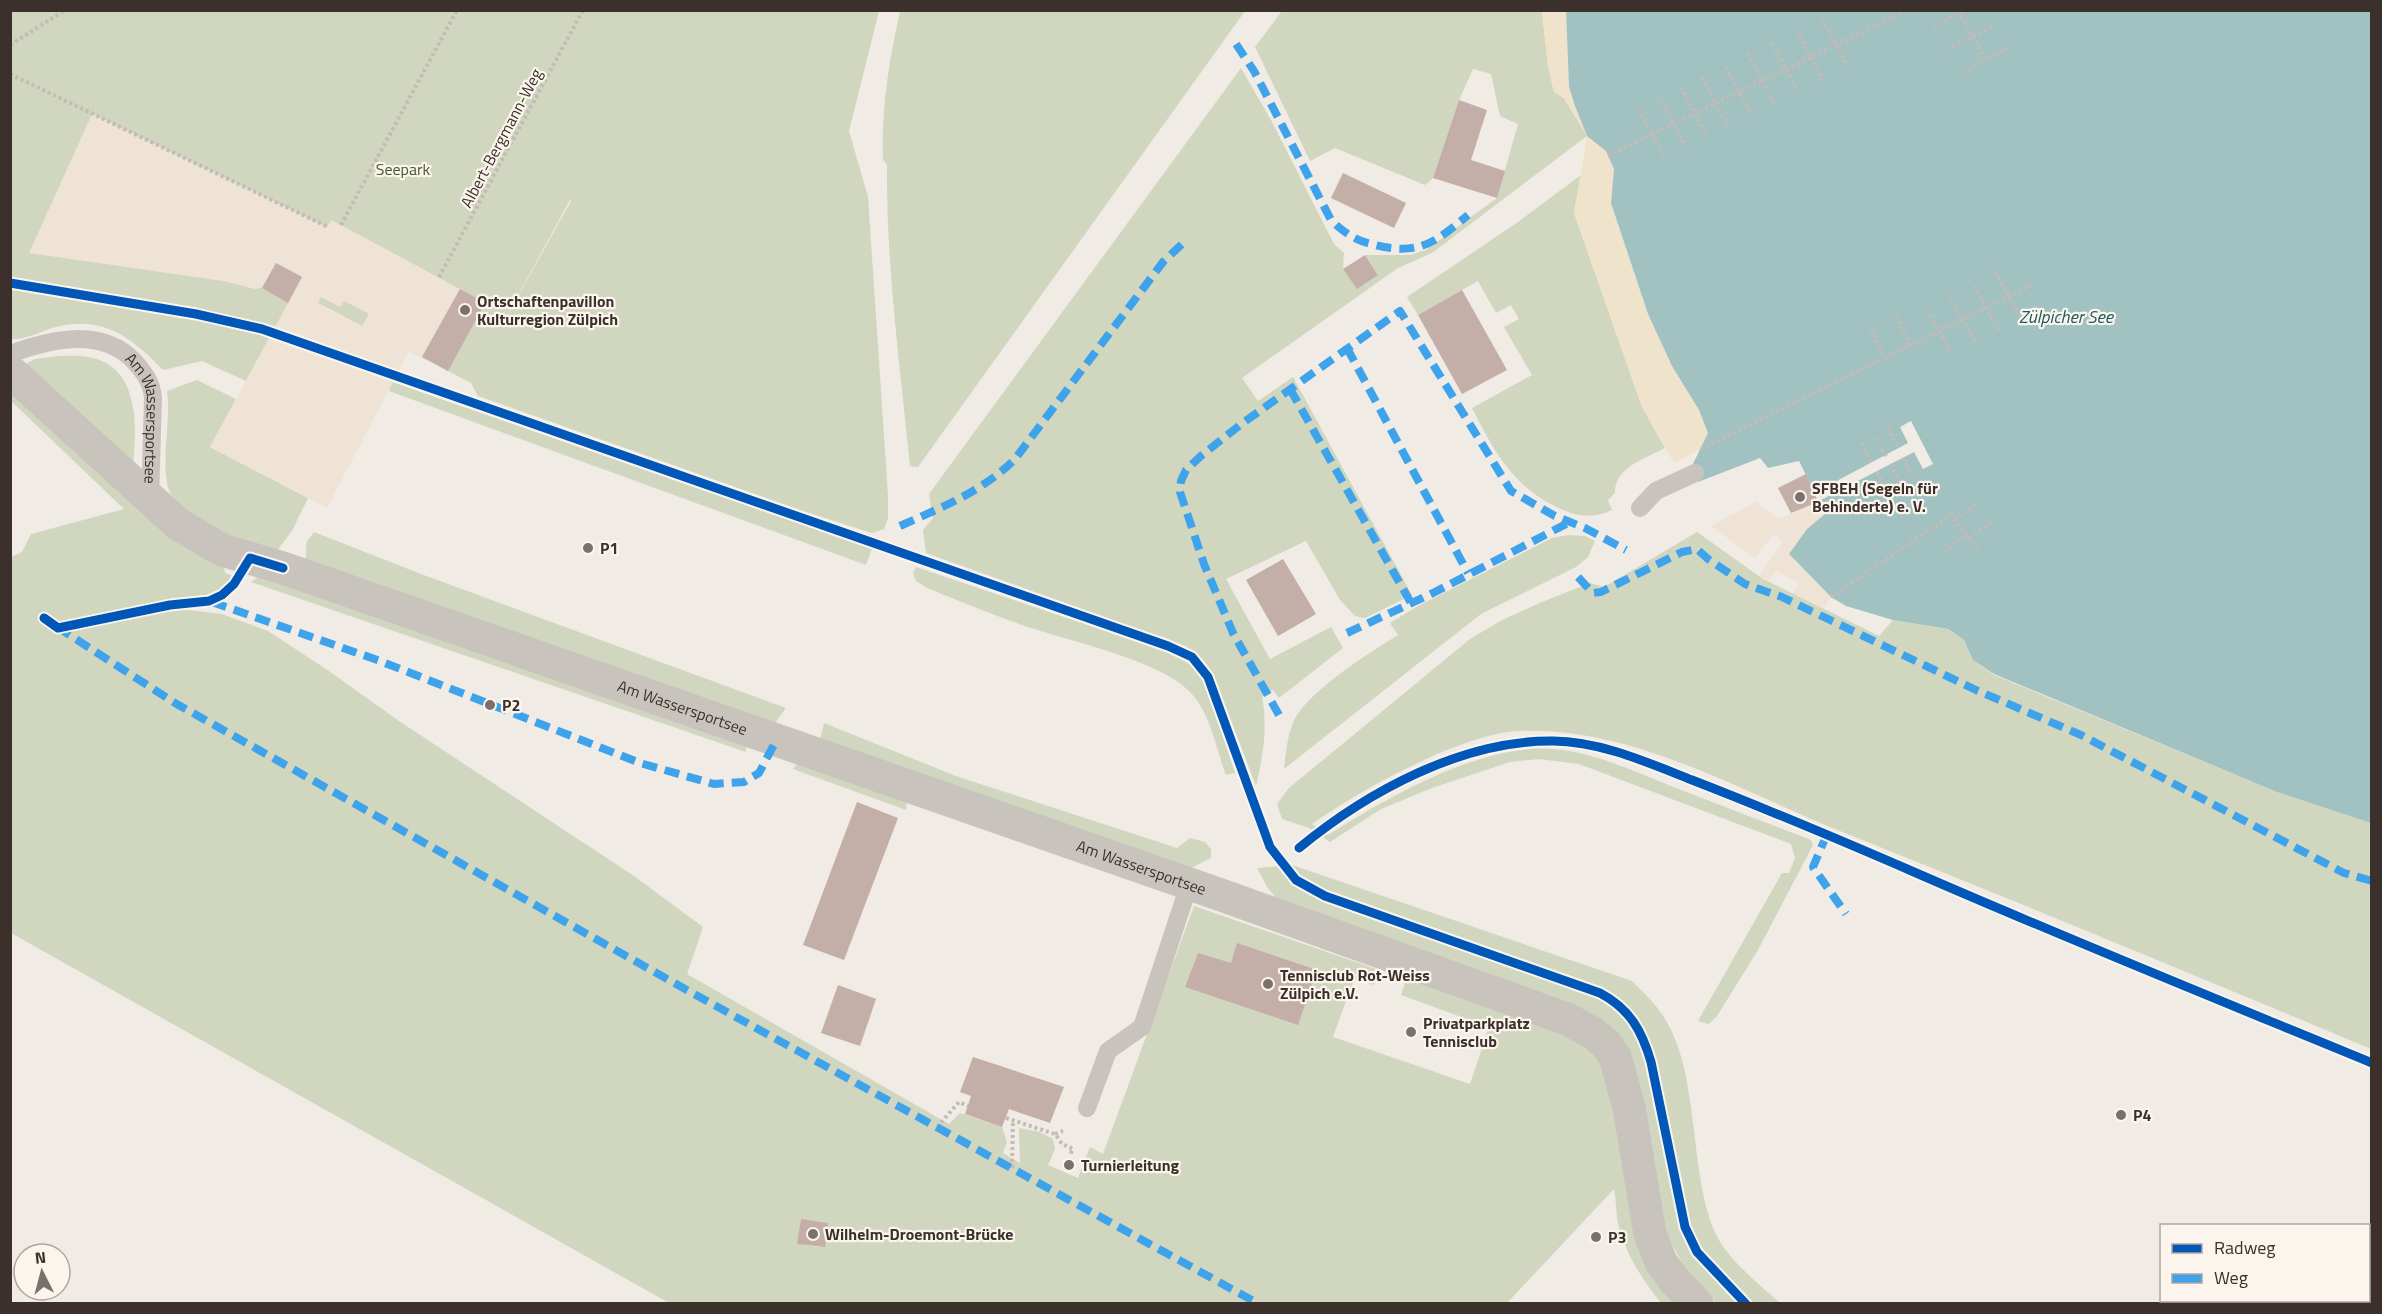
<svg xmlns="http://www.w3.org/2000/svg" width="2382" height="1314" font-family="'Titillium Web',sans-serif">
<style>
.green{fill:#d1d6bf;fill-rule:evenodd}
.sand{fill:#efe3cc}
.plaza{fill:#eee3d5;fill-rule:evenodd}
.water{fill:#a1c2c1}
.pier{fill:#f0ebe5}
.building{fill:#c3afa7}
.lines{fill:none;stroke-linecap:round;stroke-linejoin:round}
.path{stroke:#c2bbb6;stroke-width:4;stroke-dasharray:3 3;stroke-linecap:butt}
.service{stroke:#c9c3be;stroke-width:18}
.minor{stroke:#c9c3be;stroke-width:33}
.quiet{stroke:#3fa3eb;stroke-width:8;stroke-dasharray:15 8;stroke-linecap:butt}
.cycleway-casing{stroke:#fbf5ee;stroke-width:13}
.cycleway{stroke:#0057b8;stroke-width:9}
.poi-dot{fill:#7a716c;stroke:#fbf5ee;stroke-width:2}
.labels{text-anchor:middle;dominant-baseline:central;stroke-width:4.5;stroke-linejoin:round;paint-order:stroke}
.street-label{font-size:16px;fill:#3b302b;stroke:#fbf5ee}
.park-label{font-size:16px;fill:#4a5a2e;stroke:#fbf5ee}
.poi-label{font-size:16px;font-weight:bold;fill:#3b302b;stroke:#fbf5ee;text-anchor:start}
.water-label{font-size:18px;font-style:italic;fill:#1f5a5e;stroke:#fbf5ee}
</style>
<rect width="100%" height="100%" fill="#f0ebe5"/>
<g class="green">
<path d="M 11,11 L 879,11 L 849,131 L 868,197 L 888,496 L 888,518 L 884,529 L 872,533 L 803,511 L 478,396 L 471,383 L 295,291 L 246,381 L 202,361 L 163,370 C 132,338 104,315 56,327 C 41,331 26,340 11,339 ZM 570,200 L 571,201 L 496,336 Z"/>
<path d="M 900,11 L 1245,11 L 918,467 L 910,466 C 900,366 886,265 887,165 L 883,160 C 881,109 889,61 900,11 Z"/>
<path d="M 1282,11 L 1542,11 L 1548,66 L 1554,92 L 1564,98 L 1587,136 L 1432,253 L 1398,268 L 1242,378 L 1258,401 L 1293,377 L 1412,595 L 1365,618 L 1355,616 L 1340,600 L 1306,541 L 1226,579 L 1270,659 L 1331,627 L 1343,648 L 1279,698 L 1273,690 L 1262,697 C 1268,727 1263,756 1256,786 L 1216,681 C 1208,664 1201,655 1185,646 L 926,553 L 923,530 L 933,518 L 929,494 L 1241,68 L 1271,120 L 1334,244 L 1344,253 L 1343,269 L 1357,288 L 1378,274 L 1365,255 L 1410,255 L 1426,250 L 1497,198 L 1518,124 L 1500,116 L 1491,74 L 1473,69 L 1459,100 L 1433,178 L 1425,185 L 1335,148 L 1310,161 L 1255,47 Z"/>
<path d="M 1581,175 L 1574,213 L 1642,407 L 1665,448 C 1647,458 1614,467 1615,493 L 1608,500 L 1612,510 C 1596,518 1580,517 1563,510 C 1514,489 1495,453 1472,408 L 1532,375 L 1504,327 L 1519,319 L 1511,305 L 1496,313 L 1478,281 L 1418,315 L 1407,297 L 1518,222 Z"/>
<path d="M 59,356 C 70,356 81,355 92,358 C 140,368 137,429 133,466 L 25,364 L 35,359 Z"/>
<path d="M 197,380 L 236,399 L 210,447 L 308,498 L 292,531 L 276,552 C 246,542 172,519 167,483 C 162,453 171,422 167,391 Z"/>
<path d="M 392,382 L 872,549 L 866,565 L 389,391 Z"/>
<path d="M 10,390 L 223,564 L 225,573 L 238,578 L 222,595 L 188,610 L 222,614 L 268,631 L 326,669 L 399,721 L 634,876 L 703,927 L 687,974 L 949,1124 L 960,1113 L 1002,1127 L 1007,1142 L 1003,1153 L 1020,1163 L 1019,1128 L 1040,1132 L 1053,1139 L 1055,1149 L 1048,1165 L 1078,1178 L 1090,1147 L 1103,1154 L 1194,906 L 1379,970 L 1374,985 L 1354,979 L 1333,1037 L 1470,1084 L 1489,1027 L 1401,995 L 1408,975 L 1568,1029 L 1599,1053 L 1682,1303 L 1661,1303 C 1641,1278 1623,1250 1617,1218 C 1616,1209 1616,1199 1614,1189 L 1507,1303 L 669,1303 L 11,933 L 11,557 L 22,552 L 31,534 L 124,509 L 11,401 ZM 807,1220 L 822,1222 L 827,1229 L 825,1243 L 819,1247 L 804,1245 L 798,1239 Z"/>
<path d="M 314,532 L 421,574 L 786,708 L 775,723 L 305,563 L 307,541 Z"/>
<path d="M 1697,532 L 1763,579 L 1879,636 L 1893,620 L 1947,629 L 1964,640 L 1973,660 L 1994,675 L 2277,792 L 2371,823 L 2371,1049 C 2195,975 2018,902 1840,831 C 1741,791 1630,726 1520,731 C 1462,733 1360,790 1312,824 L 1328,835 C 1385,799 1464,754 1531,749 C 1579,745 1628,769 1671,786 C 1717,804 1764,822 1811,840 L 1813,845 L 1758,950 L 1717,1016 L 1709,1024 L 1698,1021 L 1782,873 L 1789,873 L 1795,858 L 1791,844 L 1579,764 L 1539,759 L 1510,762 L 1432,788 L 1381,809 L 1330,842 L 1309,828 L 1282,819 L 1277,804 L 1289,788 L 1470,639 L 1502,620 L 1542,602 L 1590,583 L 1604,587 Z"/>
<path d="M 1569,535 L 1585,536 L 1595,541 L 1588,557 L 1576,567 L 1481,614 L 1284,769 C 1286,754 1287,737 1293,723 C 1305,693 1369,653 1398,635 L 1390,623 L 1418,606 L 1552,538 Z"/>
<path d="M 916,567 L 1168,652 L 1191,665 L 1205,682 L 1235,773 L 1226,775 C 1216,748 1210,712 1190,692 C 1160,660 1068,641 1025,626 C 992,615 960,601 927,588 L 916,581 L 913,573 Z"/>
<path d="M 260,576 L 746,744 L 746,752 L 251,582 Z"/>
<path d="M 824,723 L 956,776 L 1177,848 L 1190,838 L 1205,842 L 1211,849 L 1211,858 L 1189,869 L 820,739 Z"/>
<path d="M 798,763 L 907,800 L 906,810 L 793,769 Z"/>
<path d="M 1292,865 L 1632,981 C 1644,993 1656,1004 1665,1019 C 1699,1073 1689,1165 1713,1228 C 1724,1257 1758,1283 1780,1303 L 1716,1303 L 1690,1277 L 1665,1232 L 1630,1066 L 1282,905 L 1267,887 L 1257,868 Z"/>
</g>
<path class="sand" d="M 1542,11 L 1566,11 L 1569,87 L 1575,106 L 1587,136 L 1606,151 L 1614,169 L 1611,203 L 1648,314 L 1672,366 L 1699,410 L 1709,433 L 1701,449 L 1674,463 L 1642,407 L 1574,213 L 1587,136 L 1564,98 L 1554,92 L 1548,66 Z"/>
<g class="plaza">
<path d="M 92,114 L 327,227 L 331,220 L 341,225 L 460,289 L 422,357 L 409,351 L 327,508 L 210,447 L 302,277 L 276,263 L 262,288 L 255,289 L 223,281 L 29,253 ZM 321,297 L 340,307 L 344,301 L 369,314 L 362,326 L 318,303 Z"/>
<path d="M 1819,501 L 1826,514 L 1807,529 L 1793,560 L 1831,597 L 1824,608 L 1793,593 L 1799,583 L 1776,571 L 1769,581 L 1759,576 L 1783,542 L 1773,534 L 1755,558 L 1711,526 L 1756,502 L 1779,519 Z"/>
</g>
<path class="water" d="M 1566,10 L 2371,11 L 2371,823 L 2277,792 L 1994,674 L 1973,660 L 1964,640 L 1948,629 L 1893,620 L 1846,606 L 1831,597 L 1789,554 L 1807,529 L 1825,514 L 1799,461 L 1768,468 L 1760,458 L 1698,482 L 1692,466 L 1708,433 L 1699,410 L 1672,366 L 1648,314 L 1611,203 L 1614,169 L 1606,151 L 1587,136 L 1575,106 L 1569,87 Z"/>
<path class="pier" d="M 1911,421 L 1933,464 L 1923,469 L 1914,452 L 1819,501 L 1814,493 L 1908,443 L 1900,427 Z"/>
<g class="building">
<path d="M 1459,100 L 1487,110 L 1471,160 L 1505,171 L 1497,198 L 1433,178 Z"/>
<path d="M 1343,173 L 1406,203 L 1394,228 L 1331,198 Z"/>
<path d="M 1365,255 L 1378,275 L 1357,289 L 1343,269 Z"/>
<path d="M 276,263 L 302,277 L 288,303 L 262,288 Z"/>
<path d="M 460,289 L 485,303 L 448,371 L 422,357 Z"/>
<path d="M 1462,290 L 1507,370 L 1462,394 L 1418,315 Z"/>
<path d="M 1806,474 L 1818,502 L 1791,513 L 1778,488 Z"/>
<path d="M 1283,559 L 1316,614 L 1278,636 L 1246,580 Z"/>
<path d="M 857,802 L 898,818 L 844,960 L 803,945 Z"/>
<path d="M 1237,943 L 1317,970 L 1298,1025 L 1185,987 L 1198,953 L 1231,963 Z"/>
<path d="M 838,985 L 876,999 L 860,1046 L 821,1033 Z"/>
<path d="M 973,1057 L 1064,1087 L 1050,1123 L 1009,1109 L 1002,1127 L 965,1114 L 971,1096 L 960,1092 Z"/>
<path d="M 801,1219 L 828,1223 L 825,1247 L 797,1244 Z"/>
</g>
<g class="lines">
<g class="path">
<path d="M 1958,10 L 1986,60"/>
<path d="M 1822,18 L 1848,67"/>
<path d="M 1934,27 L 1967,10"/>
<path d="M 1797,31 L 1823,80"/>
<path d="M 1772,43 L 1798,92"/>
<path d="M 10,45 L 65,10"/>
<path d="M 1946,49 L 1995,25"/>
<path d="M 1748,53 L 1774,103"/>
<path d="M 1726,67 L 1752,116"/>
<path d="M 1962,73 L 2009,47"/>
<path d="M 10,74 L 328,227"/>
<path d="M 1702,77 L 1728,126"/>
<path d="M 1681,87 L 1707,136"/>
<path d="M 1660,98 L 1686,147"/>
<path d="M 1639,109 L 1665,158"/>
<path d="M 1608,156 L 1907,10"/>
<path d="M 341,225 L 457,10"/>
<path d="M 1995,272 L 2022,319"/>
<path d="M 439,277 L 583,10"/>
<path d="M 1974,286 L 1999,331"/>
<path d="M 1950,297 L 1976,344"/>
<path d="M 1927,310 L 1951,352"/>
<path d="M 1896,316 L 1911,345"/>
<path d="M 1871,329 L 1885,358"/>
<path d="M 1888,428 L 1899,449"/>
<path d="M 1876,438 L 1886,456"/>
<path d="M 1862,443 L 1871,463"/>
<path d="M 1701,449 L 2034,284"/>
<path d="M 1903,458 L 1913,477"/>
<path d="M 1891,464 L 1900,484"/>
<path d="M 1877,472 L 1888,492"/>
<path d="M 1954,520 L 1978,502"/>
<path d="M 1969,538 L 1993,521"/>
<path d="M 1943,552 L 1966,535"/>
<path d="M 1831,597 L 1951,515 L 1978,551"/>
<path d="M 1006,1118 L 1055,1134 L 1062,1144 L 1073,1149 L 1070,1155"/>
<path d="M 937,1127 L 959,1102 L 968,1106"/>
<path d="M 1055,1134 L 1063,1131"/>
<path d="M 1012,1168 L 1013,1120"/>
</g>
<g class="service">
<path id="s1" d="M 10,354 C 51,339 101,327 134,361 C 144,372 152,383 153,398 L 150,501"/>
<path d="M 1640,508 L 1656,491 L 1695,473"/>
<path d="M 1087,1108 L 1108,1051 L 1142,1027 L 1189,885"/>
</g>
<path class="minor" id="s2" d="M 10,371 L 178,524 L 222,550 L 283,568 L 1224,896 L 1567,1019 L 1593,1033 L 1606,1044 L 1615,1057 L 1629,1107 L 1650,1234 L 1661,1262 L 1674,1280 L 1697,1304"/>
<g class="quiet">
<path d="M 1236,44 L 1254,71 L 1331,220 C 1345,234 1357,241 1375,245 C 1419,256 1436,242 1468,215"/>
<path d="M 1347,348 L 1468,573"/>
<path d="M 1290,389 L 1411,603"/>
<path d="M 900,526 C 942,507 982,492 1015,459 L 1163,262 L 1182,244"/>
<path d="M 1578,577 L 1593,593 L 1601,592 L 1682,552 L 1697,549 L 1708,559 L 1745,584 L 1782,597 L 1976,690 L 2081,735 L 2344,873 L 2372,881"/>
<path d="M 212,602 L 380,661 L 640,763 L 714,784 L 744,782 L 759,773 L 777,739"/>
<path d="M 57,627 L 175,703 L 685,989 L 1259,1304"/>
<path d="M 1347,633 L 1433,593 L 1570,522"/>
<path d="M 1279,715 L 1233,633 L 1204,564 L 1180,492 L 1181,481 L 1186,470 L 1202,455 L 1240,425 L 1400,311 L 1511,491 L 1555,516 L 1585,528 L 1626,550"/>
<path d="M 1827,834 L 1813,867 L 1846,914"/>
</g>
<g class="cycleway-casing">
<g id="cycleway">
<path d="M 10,283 L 196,314 L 262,329 L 1168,646 L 1192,657 L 1208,677 L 1270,847 L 1296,880 L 1325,896 L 1600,993 C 1630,1009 1642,1031 1651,1062 L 1685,1227 L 1697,1252 L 1746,1304"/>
<path d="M 44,618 L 58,628 L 170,605 L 209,601 L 222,595 L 234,584 L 250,558 L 283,568"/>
<path d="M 1299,848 C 1367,792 1462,740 1553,741 C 1600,741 1649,763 1692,780 C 1767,809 1840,840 1914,872 C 2065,938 2219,1000 2372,1063"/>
</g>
</g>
<use href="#cycleway" class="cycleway"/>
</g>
<g class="poi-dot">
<circle cx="465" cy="310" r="6"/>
<circle cx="1800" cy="497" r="6"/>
<circle cx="588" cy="548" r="6"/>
<circle cx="490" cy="705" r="6"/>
<circle cx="1268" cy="984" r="6"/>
<circle cx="1411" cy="1032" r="6"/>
<circle cx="2121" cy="1115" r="6"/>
<circle cx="1069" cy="1165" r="6"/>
<circle cx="813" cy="1234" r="6"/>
<circle cx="1596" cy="1237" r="6"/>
</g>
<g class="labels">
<g class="street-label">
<text transform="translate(501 138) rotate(-62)">Albert-Bergmann-Weg</text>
<text stroke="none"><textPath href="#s1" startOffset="192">Am Wassersportsee</textPath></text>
<text stroke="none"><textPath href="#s2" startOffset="765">Am Wassersportsee</textPath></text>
<text stroke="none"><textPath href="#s2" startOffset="1251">Am Wassersportsee</textPath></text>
</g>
<g class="park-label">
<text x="403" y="169">Seepark</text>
</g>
<g class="poi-label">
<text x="477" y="301">Ortschaftenpavillon<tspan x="477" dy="18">Kulturregion Zülpich</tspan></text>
<text x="1812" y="488">SFBEH (Segeln für<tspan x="1812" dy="18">Behinderte) e. V.</tspan></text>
<text x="600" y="548">P1</text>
<text x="502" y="705">P2</text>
<text x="1280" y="975">Tennisclub Rot-Weiss<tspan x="1280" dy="18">Zülpich e.V.</tspan></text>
<text x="1423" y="1023">Privatparkplatz<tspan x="1423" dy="18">Tennisclub</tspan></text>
<text x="2133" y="1115">P4</text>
<text x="1081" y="1165">Turnierleitung</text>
<text x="825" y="1234">Wilhelm-Droemont-Brücke</text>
<text x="1608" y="1237">P3</text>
</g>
<g class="water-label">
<text x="2066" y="316">Zülpicher See</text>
</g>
</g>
<rect width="2382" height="1314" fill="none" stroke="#3b302b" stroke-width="24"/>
<rect x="2160" y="1224" width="210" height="78" fill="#fbf5ee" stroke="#aea6a0" stroke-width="1.5"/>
<rect x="2172" y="1244" width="30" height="9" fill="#0057b8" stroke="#aea6a0" stroke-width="1.5"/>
<text x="2214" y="1254" font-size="18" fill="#3b302b">Radweg</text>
<rect x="2172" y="1274" width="30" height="9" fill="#3fa3eb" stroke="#aea6a0" stroke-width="1.5"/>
<text x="2214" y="1284" font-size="18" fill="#3b302b">Weg</text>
<g transform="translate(42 1272) rotate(354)"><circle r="28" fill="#fbf5ee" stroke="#aea6a0" stroke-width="1.5"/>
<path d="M0-4.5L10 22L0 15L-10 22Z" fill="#7a716c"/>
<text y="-9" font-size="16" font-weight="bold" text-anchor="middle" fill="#3b302b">N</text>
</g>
</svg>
